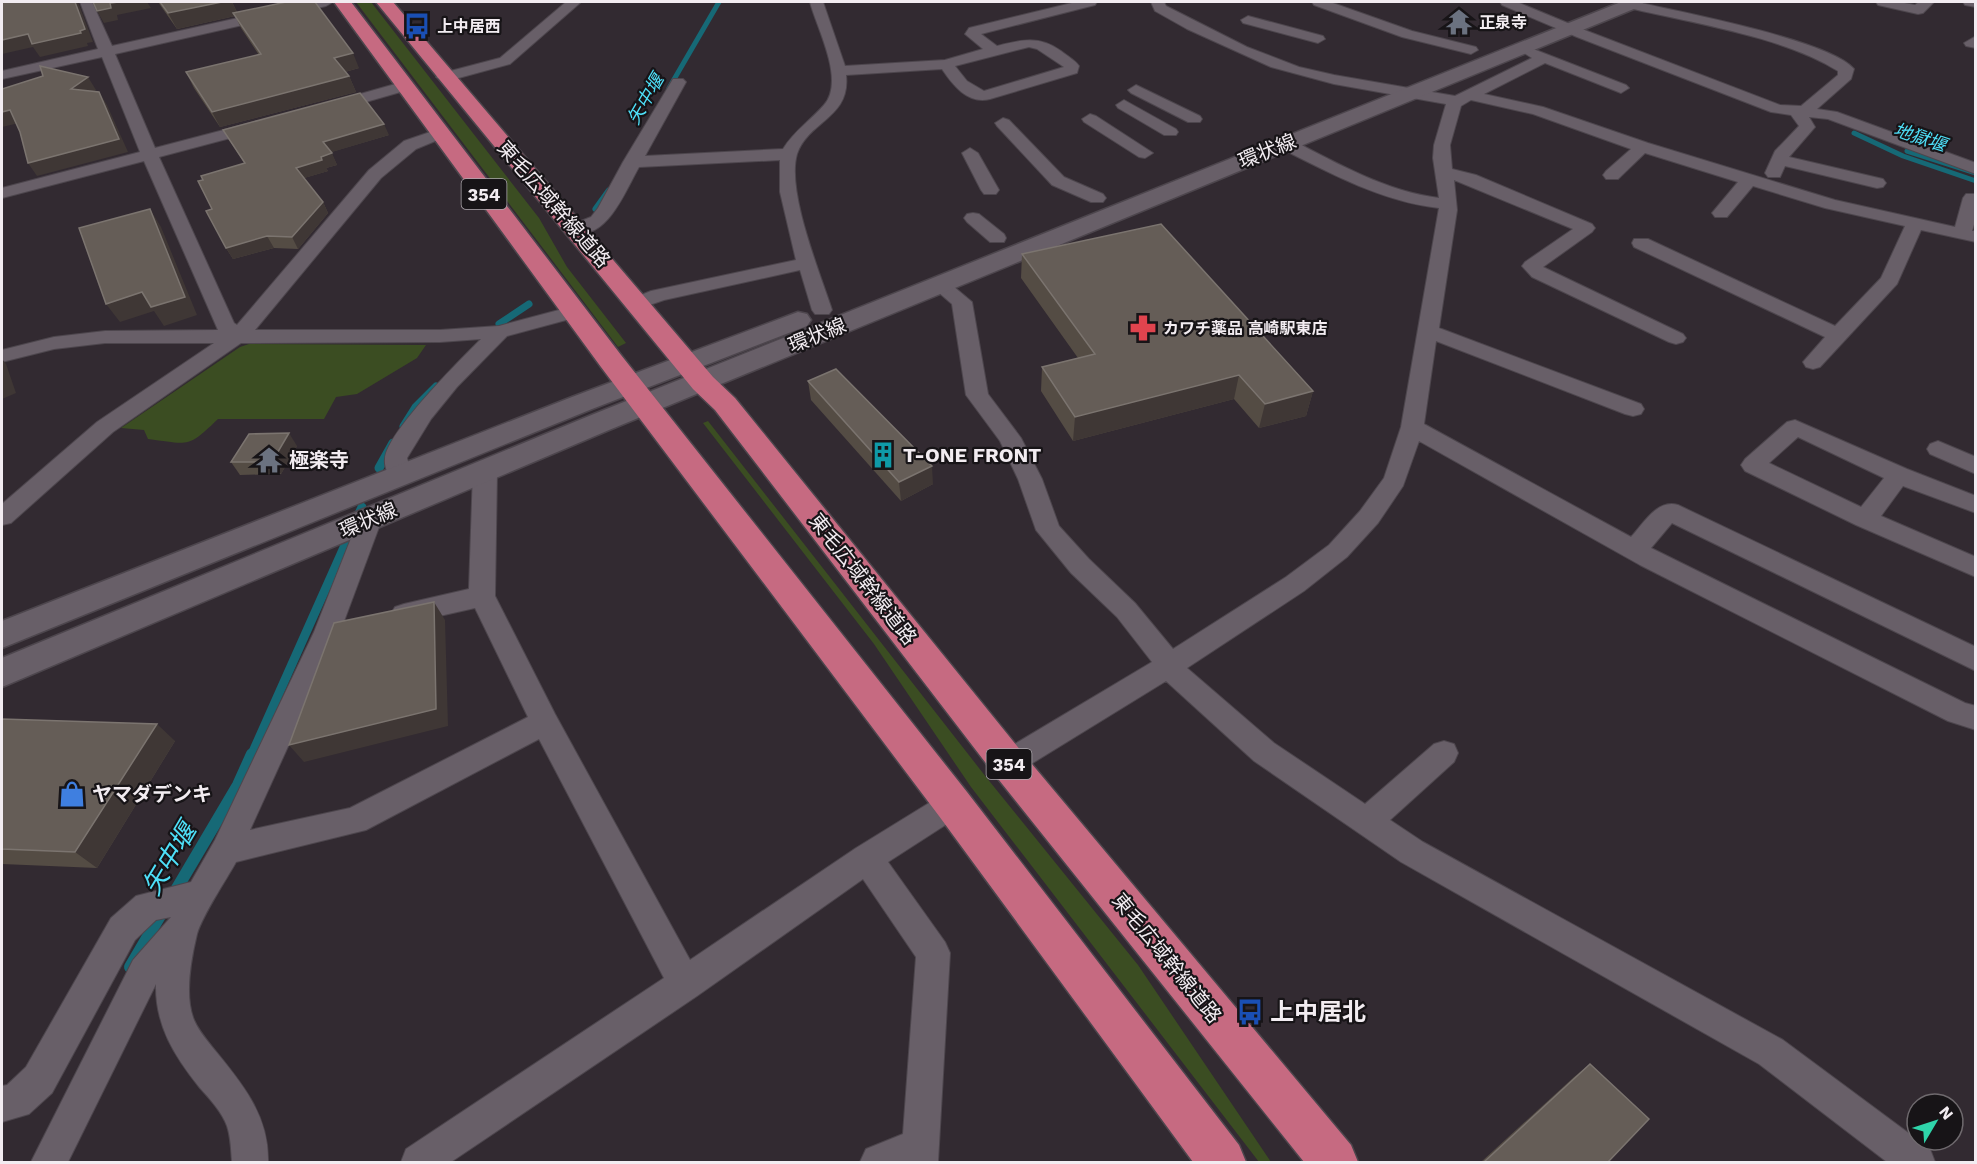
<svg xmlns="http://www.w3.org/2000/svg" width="1977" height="1164" font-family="'Work Sans','Noto Sans JP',sans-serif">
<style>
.green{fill:#3b4d22}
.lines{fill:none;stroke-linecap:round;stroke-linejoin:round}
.stream-far3{stroke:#166976;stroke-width:5}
.stream-far2{stroke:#166976;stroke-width:7}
.stream-far1{stroke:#166976;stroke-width:9}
.stream{stroke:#166976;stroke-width:12}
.street-casing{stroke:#4d464d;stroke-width:2}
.secondary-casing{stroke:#4d464d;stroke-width:3}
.highway-casing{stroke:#4d464d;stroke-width:3}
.street{fill:#685f68;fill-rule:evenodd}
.secondary{fill:#685f68;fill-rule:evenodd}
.highway{fill:#c66a81;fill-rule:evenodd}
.wall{fill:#544c44}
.shaded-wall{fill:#3f3735}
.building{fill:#655d57;stroke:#7b746f;stroke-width:1.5}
.labels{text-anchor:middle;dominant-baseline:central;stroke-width:4.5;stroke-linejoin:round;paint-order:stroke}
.far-poi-label{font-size:16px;font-weight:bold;fill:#f2ecf1;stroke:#171417;text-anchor:start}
.far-water-label{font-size:18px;font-style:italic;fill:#4ee0f9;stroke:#171417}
.shield{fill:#171417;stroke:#b0abb0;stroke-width:1.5}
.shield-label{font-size:18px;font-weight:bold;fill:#f2ecf1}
.street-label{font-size:20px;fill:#f2ecf1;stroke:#171417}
.poi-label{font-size:20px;font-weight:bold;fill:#f2ecf1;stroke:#171417;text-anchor:start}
.near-poi-label{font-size:24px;font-weight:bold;fill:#f2ecf1;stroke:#171417;text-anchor:start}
.near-water-label{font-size:26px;font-style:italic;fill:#4ee0f9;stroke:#171417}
</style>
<rect width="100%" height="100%" fill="#322a31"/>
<g class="green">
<path d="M 356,2 L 371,2 L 539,218 L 567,267 L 626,343 L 618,347 Z"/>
<path d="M 249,344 L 426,345 L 417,358 L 357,394 L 336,397 L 324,419 L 218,419 C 187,449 189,444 148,439 L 144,430 L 121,428 L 240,347 Z"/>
<path d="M 708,421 L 986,777 L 1138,965 L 1271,1162 L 1259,1162 L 971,787 L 874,644 L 703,423 Z"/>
</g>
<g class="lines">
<g class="stream-far3">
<path d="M 669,88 L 719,2"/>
<path d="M 1854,133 L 1903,156 L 1976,181"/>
<path d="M 1907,151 L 1976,173"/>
<path d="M 608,192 L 609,190"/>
</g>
<g class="stream-far2">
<path d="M 596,209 L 609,191"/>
<path d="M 499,324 L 529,304"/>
<path d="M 403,426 L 415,407 L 436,386"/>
</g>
<g class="stream-far1">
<path d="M 379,468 L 393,443"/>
<path d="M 251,756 L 362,507"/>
</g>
<g class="stream">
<path d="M 173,895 L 238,785 L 252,754"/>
<path d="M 130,967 L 164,909"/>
</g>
<g class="street-casing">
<g id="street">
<path d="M 80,2 L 92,2 L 112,46 L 310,2 L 333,2 L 326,6 L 115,54 L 155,148 L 258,121 L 266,126 L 264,129 L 159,157 L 234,323 L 237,325 L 369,170 L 404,141 L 439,129 L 445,131 L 447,134 L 445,137 L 416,149 L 381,178 L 255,330 L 440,330 L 499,326 L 574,306 L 581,308 L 584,312 L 581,316 L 507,336 L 457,387 L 431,419 L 407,458 L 412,475 L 408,481 L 400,483 L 392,481 C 388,475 384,466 385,459 C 386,433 461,359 481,339 L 440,342 L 241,343 L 113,432 L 11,523 L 2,525 L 2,504 L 97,422 L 214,343 L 105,343 L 54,349 L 2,362 L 2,350 L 54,337 L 105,331 L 218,330 L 144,161 L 2,198 L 2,188 L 140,152 L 102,57 L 2,79 L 2,71 L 98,49 Z"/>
<path d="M 566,2 L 581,2 L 510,64 L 444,82 L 436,77 L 439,74 L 500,58 Z"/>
<path d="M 810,2 L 823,2 L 845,66 L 945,60 L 983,49 L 965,34 L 969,28 L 1076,2 L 1097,2 L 1095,5 L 981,34 L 997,46 C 1021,40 1039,35 1061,51 C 1067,56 1075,60 1079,66 L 1077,73 L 990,99 C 968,105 952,84 942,69 L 846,75 C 851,118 808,121 797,154 C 786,191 820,273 832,310 L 829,314 L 815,314 L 812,310 L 800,270 L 664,300 L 638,309 L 631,307 L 628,303 L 631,299 L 651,291 L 796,260 L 780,192 L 780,160 L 639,167 C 625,191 607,242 571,233 L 568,229 L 571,225 L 591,217 L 598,208 L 623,162 L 673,79 L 683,79 L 686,82 L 645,156 L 783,149 C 794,131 811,120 824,105 C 846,80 816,27 810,2 ZM 1029,47 L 1037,49 L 1064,67 L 984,91 L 967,81 L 955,66 Z"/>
<path d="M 1151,2 L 1164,2 L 1166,6 L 1247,47 L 1299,67 L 1334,75 L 1455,96 L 1532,58 L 1521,51 L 1528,47 L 1626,85 L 1629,88 L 1621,93 L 1616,91 L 1545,63 L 1484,94 L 1543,107 L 1648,143 L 1835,200 L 1955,227 L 1963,198 L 1966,194 L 1976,194 L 1976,218 L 1972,231 L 1976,231 L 1976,242 L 1921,230 L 1897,284 L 1820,367 L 1813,369 L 1806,367 L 1803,362 L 1825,337 L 1634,247 L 1632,243 L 1634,239 L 1648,239 L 1835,326 L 1881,278 L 1905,226 L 1825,208 L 1753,186 L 1727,217 L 1715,217 L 1712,213 L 1738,182 L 1645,153 L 1618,179 L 1606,179 L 1603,175 L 1606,171 L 1631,149 L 1533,114 L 1471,100 L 1461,106 L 1450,145 L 1452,169 L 1476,175 L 1592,224 L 1595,228 L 1592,232 L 1543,267 L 1683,334 L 1686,338 L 1683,342 L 1676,344 L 1669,342 L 1532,277 L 1522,266 L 1525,262 L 1573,229 L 1454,180 L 1457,210 L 1439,328 L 1641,404 L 1644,409 L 1641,414 L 1633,416 L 1625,414 L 1436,341 L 1424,424 L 1631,537 C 1644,523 1657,499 1678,505 L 1976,647 L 1976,671 L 1672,523 L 1651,548 L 1965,703 L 1976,706 L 1976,730 L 1948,721 L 1640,565 L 1419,441 L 1403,486 L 1378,523 L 1347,557 L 1304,591 L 1187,668 L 1274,743 L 1365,804 L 1434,744 L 1444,741 L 1454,744 L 1458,753 L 1454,762 L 1390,820 L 1423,842 L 1783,1040 L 1930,1149 L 1935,1162 L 1887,1162 L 1759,1064 L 1401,862 L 1254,761 L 1166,681 L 1018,772 L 1008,776 L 998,772 L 993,763 L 998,754 L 1152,662 L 1117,617 L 1071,573 L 1036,530 L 1018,479 L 1000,441 L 966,395 L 952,304 L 930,285 L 933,281 L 947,281 L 972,302 L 988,394 L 1021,438 L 1042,479 L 1059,526 L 1089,559 L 1135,603 L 1173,649 L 1286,577 L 1329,545 L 1360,511 L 1384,478 L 1401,427 L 1439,208 C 1383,202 1330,173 1280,148 L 1278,144 L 1286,139 L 1292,140 C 1338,164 1388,192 1439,198 L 1433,158 L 1434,145 L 1446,104 L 1334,84 L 1271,67 L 1187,29 L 1155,11 Z"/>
<path d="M 1312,2 L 1330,2 L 1412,31 L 1476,47 L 1478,50 L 1471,54 L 1402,37 L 1314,5 Z"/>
<path d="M 1500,2 L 1517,2 L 1587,31 L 1780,105 L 1801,106 L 1838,75 L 1838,71 C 1782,36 1691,23 1625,7 L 1623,4 L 1625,2 L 1637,2 C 1679,12 1830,40 1854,69 L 1851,79 L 1817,109 L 1837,112 L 1976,163 L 1976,174 L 1828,119 L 1809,117 L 1815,127 L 1789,157 L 1883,179 L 1886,183 L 1883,187 L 1877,188 L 1785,166 L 1780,177 L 1768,177 L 1765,173 L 1775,151 L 1799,126 L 1791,115 L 1771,112 L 1577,37 L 1502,5 Z"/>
<path d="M 1876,2 L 1899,2 L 1915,5 L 1919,2 L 1934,2 L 1923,13 L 1918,14 L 1878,5 Z"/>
<path d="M 1963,2 L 1976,2 L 1976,7 L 1965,5 Z"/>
<path d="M 1248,16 L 1323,36 L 1325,39 L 1318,43 L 1243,23 L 1241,20 Z"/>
<path d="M 1976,36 L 1976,48 L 1966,46 L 1964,43 Z"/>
<path d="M 406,81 L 411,83 L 414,86 L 411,89 L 331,112 L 323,107 L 325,104 Z"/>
<path d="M 1136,85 L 1200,116 L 1202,119 L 1200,122 L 1188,122 L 1131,93 L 1128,90 Z"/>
<path d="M 1124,100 L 1176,129 L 1178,132 L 1176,135 L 1164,135 L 1118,108 L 1116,105 Z"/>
<path d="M 1090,114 L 1096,116 L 1153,153 L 1145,158 L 1139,157 L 1084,122 L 1082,119 Z"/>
<path d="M 1003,118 L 1009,120 L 1064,177 L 1103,194 L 1106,198 L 1103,202 L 1091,202 L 1052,185 L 997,126 L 995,123 Z"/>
<path d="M 970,148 L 978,153 L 999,190 L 996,194 L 984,194 L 981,190 L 962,153 Z"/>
<path d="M 973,213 L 979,214 L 1004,234 L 1006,238 L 1004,242 L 990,242 L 967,222 L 964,218 L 967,214 Z"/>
<path d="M 1795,420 L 1907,469 L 1976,496 L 1976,513 L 1903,486 L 1881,516 L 1976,557 L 1976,577 L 1856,525 L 1745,471 L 1741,465 L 1745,459 L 1787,422 ZM 1798,437 L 1884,478 L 1861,507 L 1769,463 Z"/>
<path d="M 1938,441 L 1976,457 L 1976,474 L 1930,454 L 1927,449 L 1930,444 Z"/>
<path d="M 485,463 L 493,465 L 497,471 L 495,596 L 555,714 L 690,960 L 856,848 L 942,795 L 953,791 L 964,795 L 968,804 L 964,813 L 888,862 L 945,942 L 950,953 L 938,1162 L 860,1162 L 866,1149 L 903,1134 L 916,957 L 863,879 L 697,996 L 451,1162 L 401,1162 L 406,1149 L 664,978 L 539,739 L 366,830 L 236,862 C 225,882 203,914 197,934 C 191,959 184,996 194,1020 C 199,1032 210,1044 218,1054 C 245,1087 269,1118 268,1162 L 232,1162 C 231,1150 231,1138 227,1126 C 222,1112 210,1099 200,1088 C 175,1057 155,1026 156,984 L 68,1162 L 31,1162 L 133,960 L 171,917 L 156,920 L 135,940 L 52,1093 L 29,1114 L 2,1122 L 2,1086 L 7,1085 L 26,1067 L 111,918 L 136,896 L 191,882 L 215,840 L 314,632 L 361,513 L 370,510 L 379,513 L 382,519 L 340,632 L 250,830 L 350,808 L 528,717 L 475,608 L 404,624 L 395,621 L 391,614 L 395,607 L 404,604 L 469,589 L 473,471 L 477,465 Z"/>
</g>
</g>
<g class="secondary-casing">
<g id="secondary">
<path d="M 1621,2 L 1644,2 L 1641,6 L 609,430 L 2,687 L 2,658 L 589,416 Z"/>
<path d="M 798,312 L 807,314 L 811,320 L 807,326 L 592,409 L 2,648 L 2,621 L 572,397 Z"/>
</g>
</g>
<g class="highway-casing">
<g id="highway">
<path d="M 334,2 L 351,2 L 621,355 L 967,792 L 1239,1145 L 1246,1162 L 1193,1162 L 939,816 L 601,367 Z"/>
<path d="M 376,2 L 393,2 L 713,377 L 735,398 L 1021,751 L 1351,1145 L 1358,1162 L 1304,1162 L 995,775 L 715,410 L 693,389 Z"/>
</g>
</g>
<use href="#street" class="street"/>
<use href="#secondary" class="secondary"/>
<use href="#highway" class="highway"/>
</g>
<g class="wall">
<path d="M 158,2 L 232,2 L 237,12 L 359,68 L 345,72 L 349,76 L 356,92 L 220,127 L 194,88 L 186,72 L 259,55 L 241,28 L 235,16 L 177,29 Z"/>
<path d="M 223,130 L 389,135 L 331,152 L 337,165 L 326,168 L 328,171 L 304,178 L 323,202 L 328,213 L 298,249 L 274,248 L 233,259 L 226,248 L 212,209 L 203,180 L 244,163 Z"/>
<path d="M 1022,254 L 1313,391 L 1306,416 L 1259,428 L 1234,399 L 1073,441 L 1041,391 L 1042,367 L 1078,358 L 1021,278 Z"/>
<path d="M 808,381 L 933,484 L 901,501 L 811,400 Z"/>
<path d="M 297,446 L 281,474 L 240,475 L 231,462 Z"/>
<path d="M 2,719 L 175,741 L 97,868 L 2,864 Z"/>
<path d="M 1590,1064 L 1608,1162 L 1481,1162 L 1574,1077 Z"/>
</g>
<g class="shaded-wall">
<path d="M 75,2 L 78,2 L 93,42 L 87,43 L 88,46 L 40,57 L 33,47 L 2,54 L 2,40 Z"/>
<path d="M 119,2 L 147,2 L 151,8 L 117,15 L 118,20 L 104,23 L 97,11 L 110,3 Z"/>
<path d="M 222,2 L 232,2 L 239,16 L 233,13 L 235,16 L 177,29 L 168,13 Z"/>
<path d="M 353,53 L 359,68 L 341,73 L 334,58 Z"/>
<path d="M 349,76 L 356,92 L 220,127 L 212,112 Z"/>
<path d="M 88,77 L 96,90 L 79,102 L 71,89 Z"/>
<path d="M 99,92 L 107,105 L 128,152 L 37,176 L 28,163 Z"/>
<path d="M 10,110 L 19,123 L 2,127 L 2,112 Z"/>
<path d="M 384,124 L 389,135 L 329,153 L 323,142 Z"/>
<path d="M 332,153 L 337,165 L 326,168 L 328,171 L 301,179 L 296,168 L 321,157 Z"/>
<path d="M 323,202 L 328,213 L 298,249 L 292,237 Z"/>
<path d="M 150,209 L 161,227 L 197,315 L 164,326 L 154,311 L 120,322 L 106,304 Z"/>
<path d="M 267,236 L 274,248 L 233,259 L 226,248 Z"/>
<path d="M 2,359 L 6,364 L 16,393 L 2,399 Z"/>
<path d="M 1239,375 L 1234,399 L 1073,441 L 1075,417 Z"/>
<path d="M 1313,391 L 1306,416 L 1259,428 L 1265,404 Z"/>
<path d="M 289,433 L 297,446 L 281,474 L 272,462 Z"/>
<path d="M 932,466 L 933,484 L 901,501 L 899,482 Z"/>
<path d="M 434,602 L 445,620 L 448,726 L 304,762 L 289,745 Z"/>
<path d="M 157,724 L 175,741 L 97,868 L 75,852 Z"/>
</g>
<g class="building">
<path d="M 2,2 L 75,2 L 85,29 L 80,31 L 81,33 L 32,44 L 28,34 L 2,40 Z"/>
<path d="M 93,2 L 119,2 L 110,3 L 111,8 L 97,11 Z"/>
<path d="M 160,2 L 222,2 L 168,13 Z"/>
<path d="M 286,2 L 315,2 L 353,53 L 334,58 L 349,76 L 212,112 L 186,72 L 261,54 L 233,13 Z"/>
<path d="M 40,66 L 88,77 L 71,89 L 99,92 L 119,139 L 28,163 L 20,132 L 10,110 L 2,112 L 2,89 L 43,76 Z"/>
<path d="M 360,93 L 384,124 L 323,142 L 332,153 L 321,157 L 322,160 L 296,168 L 323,202 L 292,237 L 267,236 L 226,248 L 206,211 L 212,209 L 198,181 L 203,180 L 201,176 L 245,163 L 223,130 Z"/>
<path d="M 150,209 L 185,297 L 151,307 L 142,292 L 106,304 L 79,228 Z"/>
<path d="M 1161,224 L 1313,391 L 1265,404 L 1239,375 L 1075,417 L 1042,367 L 1095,354 L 1022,254 Z"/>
<path d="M 836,369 L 932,466 L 899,482 L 808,381 Z"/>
<path d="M 289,433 L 272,462 L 231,462 L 249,434 Z"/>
<path d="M 434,602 L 436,709 L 289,745 L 334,623 Z"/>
<path d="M 2,719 L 157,724 L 75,852 L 2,849 Z"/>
<path d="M 1590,1064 L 1649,1119 L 1608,1162 L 1484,1162 Z"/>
</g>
<defs>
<g id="temple-bare" transform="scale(2.07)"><path d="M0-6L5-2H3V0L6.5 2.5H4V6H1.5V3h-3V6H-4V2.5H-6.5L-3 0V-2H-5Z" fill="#6b7280" stroke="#171417" stroke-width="2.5" paint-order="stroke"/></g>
<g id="bus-bare" transform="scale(2.07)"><path d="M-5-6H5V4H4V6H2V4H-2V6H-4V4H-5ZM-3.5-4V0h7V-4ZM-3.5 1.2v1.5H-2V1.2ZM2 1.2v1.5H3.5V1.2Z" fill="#1a4fb4" stroke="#171417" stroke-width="2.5" paint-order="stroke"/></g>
<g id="pharmacy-bare" transform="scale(2.07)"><path d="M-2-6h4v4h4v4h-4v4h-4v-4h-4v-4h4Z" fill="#e0444e" stroke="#171417" stroke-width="2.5" paint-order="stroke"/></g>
<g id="building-bare" transform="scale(2.07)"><path d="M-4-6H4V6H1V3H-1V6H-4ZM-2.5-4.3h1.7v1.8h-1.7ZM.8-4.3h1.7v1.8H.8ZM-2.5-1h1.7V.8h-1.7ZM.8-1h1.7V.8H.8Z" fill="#0f9aa8" stroke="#171417" stroke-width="2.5" paint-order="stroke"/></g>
<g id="shop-bare" transform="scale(2.07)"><path d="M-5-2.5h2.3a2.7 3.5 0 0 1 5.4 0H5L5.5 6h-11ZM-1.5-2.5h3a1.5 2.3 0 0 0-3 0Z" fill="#3f7fe0" stroke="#171417" stroke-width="2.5" paint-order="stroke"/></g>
</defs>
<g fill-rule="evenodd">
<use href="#temple-bare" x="1459" y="22"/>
<use href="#bus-bare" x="417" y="26"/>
<use href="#pharmacy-bare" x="1143" y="328"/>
<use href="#building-bare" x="883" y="455"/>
<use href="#temple-bare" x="269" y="460"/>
<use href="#shop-bare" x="72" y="794"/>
<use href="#bus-bare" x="1250" y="1012"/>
</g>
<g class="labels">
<g class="far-poi-label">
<text x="1479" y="22">正泉寺</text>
<text x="437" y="26">上中居西</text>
<text x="1163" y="328">カワチ薬品 高崎駅東店</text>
</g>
<g class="far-water-label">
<text transform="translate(645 99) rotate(-60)">矢中堰</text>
<text transform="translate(1920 137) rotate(18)">地獄堰</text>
</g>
<g class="shield">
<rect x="461.5" y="179" width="45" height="30" rx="4.5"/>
<rect x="986.5" y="749" width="45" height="30" rx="4.5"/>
</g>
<g class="shield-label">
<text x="484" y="194">354</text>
<text x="1009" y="764">354</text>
</g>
<g class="street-label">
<text transform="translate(1267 151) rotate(-22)">環状線</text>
<text transform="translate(554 204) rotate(49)">東毛広域幹線道路</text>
<text transform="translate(817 335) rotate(-22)">環状線</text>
<text transform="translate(368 520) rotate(-23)">環状線</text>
<text transform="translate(863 579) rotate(52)">東毛広域幹線道路</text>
<text transform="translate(1167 958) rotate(51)">東毛広域幹線道路</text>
</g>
<g class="poi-label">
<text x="903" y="455">T-ONE FRONT</text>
<text x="289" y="460">極楽寺</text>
<text x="92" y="794">ヤマダデンキ</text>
</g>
<g class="near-poi-label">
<text x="1270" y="1012">上中居北</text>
</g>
<g class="near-water-label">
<text transform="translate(169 859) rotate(-59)">矢中堰</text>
</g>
</g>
<rect width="1977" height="1164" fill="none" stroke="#f2ecf1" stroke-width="6"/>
<g transform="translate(1935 1122) rotate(51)"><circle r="28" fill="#171417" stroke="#6f6a6e" stroke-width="1.5"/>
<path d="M0-4.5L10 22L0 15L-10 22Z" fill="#2fd4aa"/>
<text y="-9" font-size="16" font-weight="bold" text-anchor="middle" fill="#f2ecf1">N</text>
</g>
</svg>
